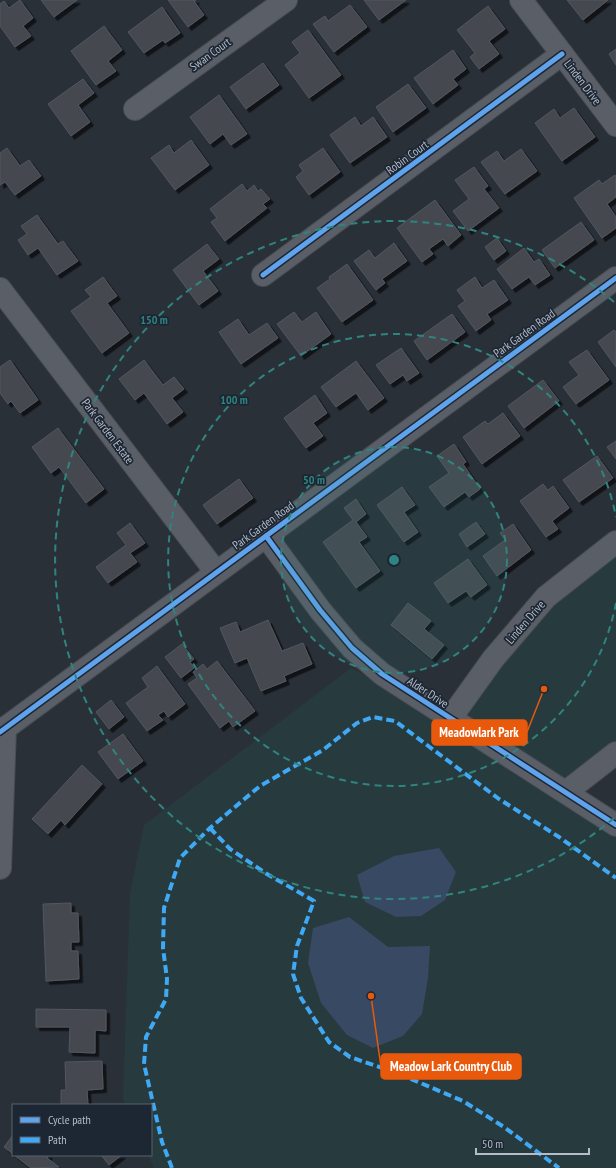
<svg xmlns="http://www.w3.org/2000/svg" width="616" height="1168" font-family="'PT Sans Narrow',sans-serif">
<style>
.green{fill:#273a3e}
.water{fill:#384963}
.building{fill:#444950;stroke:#52575f;filter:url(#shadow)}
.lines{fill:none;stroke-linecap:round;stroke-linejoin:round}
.minor-casing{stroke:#484c53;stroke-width:24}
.minor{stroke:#5a5e66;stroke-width:22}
.quiet{stroke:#3fa9f5;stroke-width:4;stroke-dasharray:8 4;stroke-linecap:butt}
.cycleway-casing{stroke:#1d2633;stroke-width:8}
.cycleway{stroke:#60a3ed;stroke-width:5}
.ring{fill:none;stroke:#308480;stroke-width:2;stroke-dasharray:7 5}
.labels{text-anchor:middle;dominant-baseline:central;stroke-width:3.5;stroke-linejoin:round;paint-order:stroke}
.street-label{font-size:12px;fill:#b4bcc9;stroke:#1d2633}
.centre{fill:#308480;stroke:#1d2633;stroke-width:2}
.ring-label{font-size:12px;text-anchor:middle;font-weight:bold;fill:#308480;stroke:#1d2633;stroke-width:3.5;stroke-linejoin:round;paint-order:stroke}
.leader{fill:none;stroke:#e8590c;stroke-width:1.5}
.callout-dot{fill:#e8590c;stroke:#1d2633;stroke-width:1.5}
.callout{fill:#e8590c;stroke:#e8590c;stroke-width:1.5}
.callout-label{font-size:13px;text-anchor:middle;font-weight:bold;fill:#fff}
</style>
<defs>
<filter id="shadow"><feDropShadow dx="3.5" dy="3.5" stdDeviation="0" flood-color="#0009"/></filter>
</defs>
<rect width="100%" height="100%" fill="#2a3038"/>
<path class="green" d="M 616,542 L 616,753 L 566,792 L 616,825 L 616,1168 L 154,1168 L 148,1155 L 151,1155 L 151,1105 L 126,1105 L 123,1099 L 130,893 L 144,825 L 351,668 L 450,718 L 493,659 Z"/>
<g class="water">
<path d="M 439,848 L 456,872 L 445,900 L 421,916 L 396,917 L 365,902 L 357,875 L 394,856 Z"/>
<path d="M 349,917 L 388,947 L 430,946 L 428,978 L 422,1014 L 403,1036 L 373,1048 L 347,1035 L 321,1003 L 308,963 L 313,928 Z"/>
</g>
<g class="building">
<path d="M 20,0 L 33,18 L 23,26 L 31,36 L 15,47 L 0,26 L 0,4 L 4,1 L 9,8 Z"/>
<path d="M 41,0 L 77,0 L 54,17 Z"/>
<path d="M 168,0 L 196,0 L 194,1 L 204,15 L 188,27 Z"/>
<path d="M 364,0 L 406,0 L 379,20 Z"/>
<path d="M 567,0 L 608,0 L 583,20 Z"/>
<path d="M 350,5 L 367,27 L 334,52 L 313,24 L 325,16 L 328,21 Z"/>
<path d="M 488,6 L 505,29 L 489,41 L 499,54 L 479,69 L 470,57 L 475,53 L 457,30 Z"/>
<path d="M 162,7 L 180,33 L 165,43 L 163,40 L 144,53 L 128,32 Z"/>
<path d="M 104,26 L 122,50 L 108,61 L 116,71 L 96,85 L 71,51 Z"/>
<path d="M 308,30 L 341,75 L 309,98 L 285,65 L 300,53 L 292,42 Z"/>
<path d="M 616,49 L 616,65 L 609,54 Z"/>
<path d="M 453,50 L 466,69 L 453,79 L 458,85 L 433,104 L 414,78 Z"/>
<path d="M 263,63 L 279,85 L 246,109 L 230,87 Z"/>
<path d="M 83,79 L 94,93 L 78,105 L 90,122 L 71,136 L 48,104 Z"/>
<path d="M 408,84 L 426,108 L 393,132 L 376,107 Z"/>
<path d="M 219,95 L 247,134 L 231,145 L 223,134 L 210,144 L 190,117 Z"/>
<path d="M 574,108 L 595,137 L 562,161 L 535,123 L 554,109 L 560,118 Z"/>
<path d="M 355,117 L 361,126 L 373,117 L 387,137 L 350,163 L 330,135 Z"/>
<path d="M 191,140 L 209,165 L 175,190 L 151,158 L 169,145 L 174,153 Z"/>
<path d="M 7,148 L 20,166 L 29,160 L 41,176 L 15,195 L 5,182 L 0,185 L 0,153 Z"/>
<path d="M 323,148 L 340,172 L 309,195 L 296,177 L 303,171 L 299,165 Z"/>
<path d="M 521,149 L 537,171 L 505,194 L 481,162 L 497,151 L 504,161 Z"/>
<path d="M 474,167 L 488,186 L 484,189 L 499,208 L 468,231 L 453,211 L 469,199 L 455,180 Z"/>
<path d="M 615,175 L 616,177 L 616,197 L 607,204 L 616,217 L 616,228 L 602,238 L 574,198 L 599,180 L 602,184 Z"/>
<path d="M 242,184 L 247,191 L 254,185 L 258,191 L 261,189 L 270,199 L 263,204 L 267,208 L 225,241 L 211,222 L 217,218 L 210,209 Z"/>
<path d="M 435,200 L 461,235 L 448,246 L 443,239 L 429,249 L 433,254 L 422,262 L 397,228 Z"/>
<path d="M 37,215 L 58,244 L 63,241 L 78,261 L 57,275 L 38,248 L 28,255 L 18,240 L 27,234 L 21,226 Z"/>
<path d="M 581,222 L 594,240 L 555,268 L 542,250 Z"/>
<path d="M 497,238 L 506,251 L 494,260 L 485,247 Z"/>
<path d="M 394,243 L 407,261 L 382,279 L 385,283 L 376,290 L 354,261 L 369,250 L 375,258 Z"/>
<path d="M 207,244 L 219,259 L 203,271 L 218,291 L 199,305 L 173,270 Z"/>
<path d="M 524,248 L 534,262 L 539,259 L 550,275 L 535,285 L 529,277 L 512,289 L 497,269 Z"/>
<path d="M 347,264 L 373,300 L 342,322 L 317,288 L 330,279 L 329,277 Z"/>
<path d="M 103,277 L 117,296 L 107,303 L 129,333 L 102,353 L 71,311 L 91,297 L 85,290 Z"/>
<path d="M 475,277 L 482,288 L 494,280 L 508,300 L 487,314 L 491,320 L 476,331 L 458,306 L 465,301 L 457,290 Z"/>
<path d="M 294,312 L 302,322 L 316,312 L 331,334 L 301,356 L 277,324 Z"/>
<path d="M 452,314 L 465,332 L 427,360 L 414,341 Z"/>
<path d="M 238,319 L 249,335 L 267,323 L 278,338 L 241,364 L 219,332 Z"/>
<path d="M 614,330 L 616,332 L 616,367 L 598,342 Z"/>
<path d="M 401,348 L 419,373 L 407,381 L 403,375 L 390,384 L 376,365 Z"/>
<path d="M 587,350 L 609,380 L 576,404 L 563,387 L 579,375 L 569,362 Z"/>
<path d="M 10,360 L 38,400 L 20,413 L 11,401 L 8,404 L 0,393 L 0,367 Z"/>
<path d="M 144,360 L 163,385 L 174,377 L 184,389 L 172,398 L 183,412 L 167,424 L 144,393 L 135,400 L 119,379 Z"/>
<path d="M 356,361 L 384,398 L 368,410 L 356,393 L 336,407 L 321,387 Z"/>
<path d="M 543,380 L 559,401 L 524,428 L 508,406 Z"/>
<path d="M 315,395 L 327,413 L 313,423 L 323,436 L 306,448 L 284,418 Z"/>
<path d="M 503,413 L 520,436 L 482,464 L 463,437 L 485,421 L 488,424 Z"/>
<path d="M 58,428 L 104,489 L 86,503 L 59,467 L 51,473 L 32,447 Z"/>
<path d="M 616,441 L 616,459 L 607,447 Z"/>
<path d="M 454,444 L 466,462 L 463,464 L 480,489 L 469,497 L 465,492 L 444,507 L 429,487 L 449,473 L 437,456 Z"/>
<path d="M 597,456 L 613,478 L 579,502 L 563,480 Z"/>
<path d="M 239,479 L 253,498 L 217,524 L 203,505 Z"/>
<path d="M 543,484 L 548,490 L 553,486 L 569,508 L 552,521 L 558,529 L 546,537 L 520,501 Z"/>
<path d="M 402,487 L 415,505 L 404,512 L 418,532 L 404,542 L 377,505 Z"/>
<path d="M 356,499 L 366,514 L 356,522 L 367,537 L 359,542 L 380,571 L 356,588 L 323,542 L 353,520 L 344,508 Z"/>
<path d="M 476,522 L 485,534 L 467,547 L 459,534 Z"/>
<path d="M 130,523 L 145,543 L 130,553 L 137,562 L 108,583 L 96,567 L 126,545 L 117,533 Z"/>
<path d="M 513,524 L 531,550 L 497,576 L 483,556 L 505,540 L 500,533 Z"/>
<path d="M 468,559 L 487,585 L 471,597 L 466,591 L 448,603 L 434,583 Z"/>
<path d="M 408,603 L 431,621 L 424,629 L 444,645 L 432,659 L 391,625 Z"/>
<path d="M 268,620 L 282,651 L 303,643 L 312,664 L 284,676 L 286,681 L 261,691 L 247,658 L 235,663 L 220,628 L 236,622 L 240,632 Z"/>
<path d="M 182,644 L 194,659 L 190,662 L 194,668 L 181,678 L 165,657 Z"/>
<path d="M 217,661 L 255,711 L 233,727 L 229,721 L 220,728 L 188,684 L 197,678 L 193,672 L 203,664 L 207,669 Z"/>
<path d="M 157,666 L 185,704 L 168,717 L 164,711 L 158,715 L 163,720 L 147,731 L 126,703 L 148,687 L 142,678 Z"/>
<path d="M 111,700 L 124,717 L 109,729 L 96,712 Z"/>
<path d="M 123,734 L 143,761 L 118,779 L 98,752 Z"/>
<path d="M 82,765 L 102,784 L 65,825 L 61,820 L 48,834 L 32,819 Z"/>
<path d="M 71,903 L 71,913 L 78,913 L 79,942 L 71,942 L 71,951 L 78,951 L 79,979 L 46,981 L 43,904 Z"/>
<path d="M 36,1009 L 106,1010 L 106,1031 L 95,1030 L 95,1053 L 69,1052 L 70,1027 L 36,1027 Z"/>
<path d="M 102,1061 L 103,1089 L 87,1090 L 88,1105 L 61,1105 L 61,1090 L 66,1090 L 65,1062 Z"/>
<path d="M 13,1135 L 13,1154 L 4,1147 Z"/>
<path d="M 14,1155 L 49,1155 L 47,1158 L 59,1167 L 31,1168 Z"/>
<path d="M 101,1155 L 122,1155 L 109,1165 Z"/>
</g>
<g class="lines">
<g class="minor-casing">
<g id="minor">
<path d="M 521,0 L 616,125"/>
<path d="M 135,109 L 286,0"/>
<path d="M 263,275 L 562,54"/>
<path d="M 0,289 L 216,572"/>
<path d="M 266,536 L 320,610 L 352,648 L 382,674 L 616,825"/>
<path d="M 450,719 L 493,659 L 546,597 L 616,542"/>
<path d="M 0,732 L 616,278"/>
<path d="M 566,792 L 616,753"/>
<path d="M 0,868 L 5,728"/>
</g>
</g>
<use href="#minor" class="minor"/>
<g class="quiet">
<path d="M 210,828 L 230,849 L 267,874 L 314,901 L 297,946 L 293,974 L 301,998 L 329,1042 L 350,1057 L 397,1073 L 463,1101 L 504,1127 L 559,1168"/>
<path d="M 172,1168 L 162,1142 L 144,1064 L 146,1037 L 166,999 L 167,979 L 163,948 L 164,908 L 180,858 L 210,828 L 260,786 L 323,750 L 357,723 L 373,717 L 395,721 L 499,799 L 559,837 L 616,878"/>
</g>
<g class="cycleway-casing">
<g id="cycleway">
<path d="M 263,275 L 562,54"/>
<path d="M 266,536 L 320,610 L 352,648 L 382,674 L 616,825"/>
<path d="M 0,732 L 616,278"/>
</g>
</g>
<use href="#cycleway" class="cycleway"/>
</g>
<circle cx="394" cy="560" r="113" fill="#308480" fill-opacity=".12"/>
<g class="ring">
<circle cx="394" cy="560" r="113"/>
<path d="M616 603A226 226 0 1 1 616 517"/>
<path d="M614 818A339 339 0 1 1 614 302"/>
</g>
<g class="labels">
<g class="street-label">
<text transform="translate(210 54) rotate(-36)">Swan Court</text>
<text transform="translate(583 82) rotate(53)">Linden Drive</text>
<text transform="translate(407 157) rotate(-36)">Robin Court</text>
<text transform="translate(524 333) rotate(-36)">Park Garden Road</text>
<text transform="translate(108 431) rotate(53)">Park Garden Estate</text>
<text transform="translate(263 525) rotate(-36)">Park Garden Road</text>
<text transform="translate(525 622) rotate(-49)">Linden Drive</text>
<text transform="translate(428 692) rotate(33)">Alder Drive</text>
</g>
</g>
<circle cx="394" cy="560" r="6" class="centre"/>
<g class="ring-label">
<text x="154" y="324">150 m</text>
<text x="234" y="404">100 m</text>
<text x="314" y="484">50 m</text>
</g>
<path class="leader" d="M544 689L527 732M371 996L381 1067"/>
<g class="callout-dot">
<circle cx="544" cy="689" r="4"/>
<circle cx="371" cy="996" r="4"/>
</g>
<g class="callout">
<rect x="432" y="720" width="95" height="25" rx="4"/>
<rect x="381" y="1054" width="140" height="25" rx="4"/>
</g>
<g class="callout-label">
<text x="479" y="737">Meadowlark Park</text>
<text x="451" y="1071">Meadow Lark Country Club</text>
</g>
<rect x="12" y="1104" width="140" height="52" fill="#1d2633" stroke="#59626f"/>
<rect x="20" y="1117" width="20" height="6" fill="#60a3ed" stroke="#59626f"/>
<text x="48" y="1124" font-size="12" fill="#b4bcc9">Cycle path</text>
<rect x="20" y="1137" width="20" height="6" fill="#3fa9f5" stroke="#59626f"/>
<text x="48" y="1144" font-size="12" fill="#b4bcc9">Path</text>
<path d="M476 1148v6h113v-6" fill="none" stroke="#b4bcc9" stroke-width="2"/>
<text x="482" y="1148" font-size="12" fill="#b4bcc9" stroke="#1d2633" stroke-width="3" paint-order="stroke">50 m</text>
</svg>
